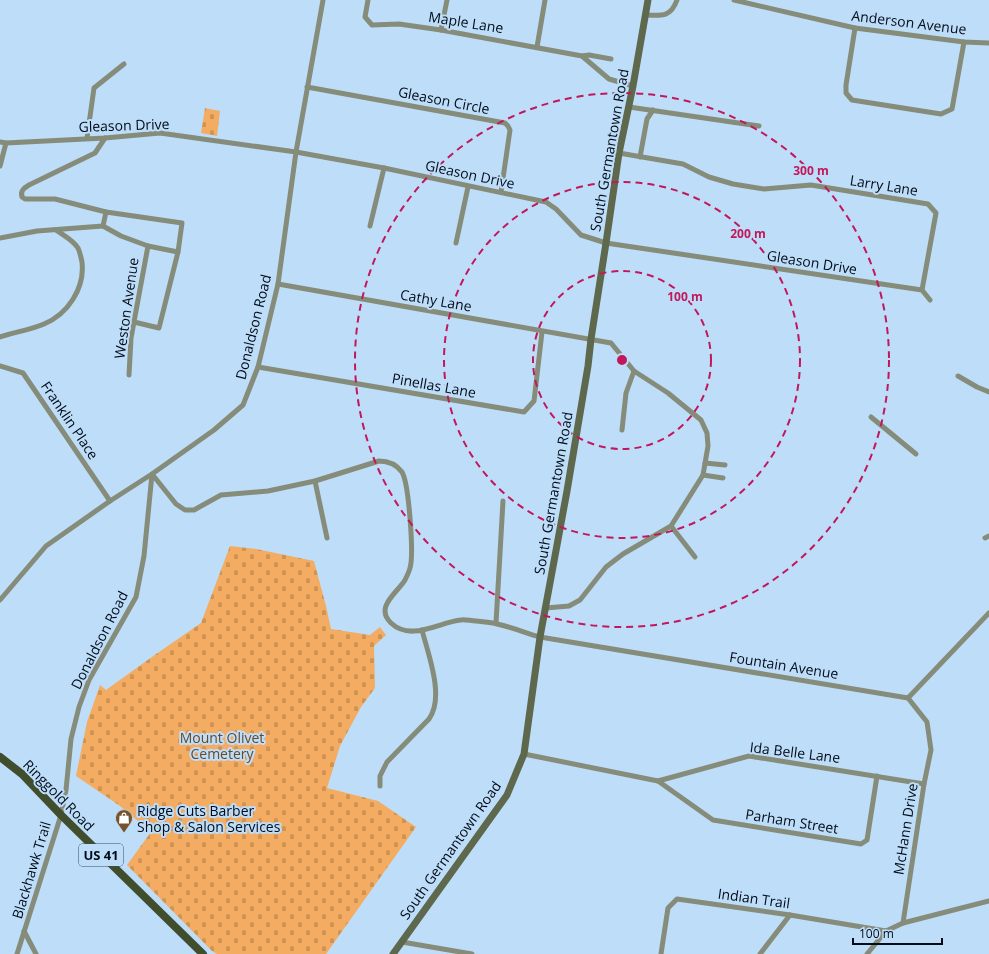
<svg xmlns="http://www.w3.org/2000/svg" width="989" height="954" font-family="'Open Sans',sans-serif">
<style>
.cemetery{fill:url(#cemetery-stones)}
.lines{fill:none;stroke-linecap:round;stroke-linejoin:round}
.minor{stroke:#858c7a;stroke-width:5}
.secondary{stroke:#5d684d;stroke-width:7}
.primary{stroke:#414e2d;stroke-width:8}
.ring{fill:none;stroke:#c2185b;stroke-width:2;stroke-dasharray:7 5}
.labels{text-anchor:middle;dominant-baseline:central;stroke-width:4;stroke-linejoin:round;paint-order:stroke}
.shield{fill:#beddf9;stroke:#3a4b5c;stroke-width:1}
.shield-label{font-size:13px;font-weight:bold;fill:#020c18}
.street-label{font-size:14px;fill:#020c18;stroke:#beddf9}
.park-label{font-size:14px;fill:#694927;stroke:#beddf9}
.poi-label{font-size:14px;fill:#020c18;stroke:#beddf9;text-anchor:start}
.centre{fill:#c2185b;stroke:#beddf9;stroke-width:2}
.ring-label{font-size:12px;text-anchor:middle;font-weight:bold;fill:#c2185b;stroke:#beddf9;stroke-width:4;stroke-linejoin:round;paint-order:stroke}
</style>
<defs>
<pattern id="cemetery-stones" width="16" height="16" patternUnits="userSpaceOnUse"><rect width="16" height="16" fill="#f3ac61"/><path d="M2 7V4a2 2 0 0 1 4 0v3zM10 15v-3a2 2 0 0 1 4 0v3z" fill="#cf9354"/></pattern>
</defs>
<rect width="100%" height="100%" fill="#beddf9"/>
<g class="cemetery">
<path d="M 205,108 L 220,111 L 217,136 L 201,133 Z"/>
<path d="M 230,546 L 256,549 L 314,561 L 326,606 L 331,629 L 370,635 L 380,627 L 386,635 L 374,646 L 375,688 L 361,707 L 340,746 L 327,788 L 378,801 L 416,827 L 326,954 L 217,954 L 212,951 L 127,865 L 151,832 L 120,806 L 76,776 L 87,722 L 100,685 L 106,690 L 149,659 L 201,623 Z"/>
</g>
<g class="lines">
<g class="minor">
<path d="M 368,0 L 365,17 L 372,25 L 399,24 L 441,30 L 582,56 L 609,79 L 633,86"/>
<path d="M 734,0 L 855,28 L 964,42 L 989,43"/>
<path d="M 646,15 C 662,16 671,17 677,0"/>
<path d="M 855,28 L 846,85 L 846,93 L 852,100 L 941,114 L 952,109 L 964,42"/>
<path d="M 441,30 L 447,0"/>
<path d="M 537,47 L 545,0"/>
<path d="M 582,56 L 589,55 L 611,59"/>
<path d="M 307,87 L 505,123 L 508,126 L 510,130 L 501,192"/>
<path d="M 629,107 L 759,126"/>
<path d="M 87,138 L 94,88 L 124,64"/>
<path d="M 105,138 L 95,153 L 29,185 C 24,188 20,191 22,197 L 25,199 L 55,199 L 106,212 L 182,223 L 178,252 L 148,246"/>
<path d="M 0,142 L 6,143 L 105,138 L 160,133 L 296,152 L 384,168 L 546,202 L 556,209 L 581,235 L 606,243 L 922,290"/>
<path d="M 619,153 L 683,164 L 709,177 L 733,184 L 764,189 L 811,185 L 928,204 L 936,213 L 922,290 L 930,300"/>
<path d="M 640,157 L 647,119 L 653,110"/>
<path d="M 0,166 L 6,143"/>
<path d="M 103,226 L 121,236 L 148,246 L 131,338 L 129,375"/>
<path d="M 370,226 L 384,168"/>
<path d="M 0,238 L 37,231 L 103,226 L 106,212"/>
<path d="M 456,243 L 468,187"/>
<path d="M 278,284 L 611,343 L 634,371 L 668,393 L 701,420 L 707,433 L 708,446 L 703,475 L 671,526 L 623,554 L 606,567 L 580,600 L 569,606 L 546,608"/>
<path d="M 134,322 L 159,328 L 178,252"/>
<path d="M 0,337 C 14,332 30,330 44,324 C 68,314 85,288 82,262 C 81,258 80,252 78,248 C 73,240 63,235 56,230"/>
<path d="M 0,366 L 23,373 L 110,501"/>
<path d="M 258,367 L 524,412 L 534,401 L 542,332"/>
<path d="M 958,376 L 977,387 L 989,392"/>
<path d="M 871,417 L 916,454"/>
<path d="M 622,430 L 626,393 L 634,371"/>
<path d="M 705,463 L 725,465"/>
<path d="M 703,475 L 723,478"/>
<path d="M 315,481 L 327,538"/>
<path d="M 671,526 L 695,557"/>
<path d="M 985,538 L 989,536"/>
<path d="M 0,600 L 46,546 L 110,501 L 152,474 L 176,504 L 185,510 L 194,510 L 221,495 L 268,491 L 315,481 L 379,461 C 389,461 396,464 402,472 C 409,484 414,555 410,568 C 409,572 407,576 405,580 C 398,592 374,607 391,623 C 411,642 439,622 461,620 C 465,619 471,621 476,621 C 483,622 490,622 497,624 C 511,627 526,633 540,637 L 908,698 L 989,613"/>
<path d="M 496,623 L 503,501"/>
<path d="M 524,754 L 658,781 L 749,756 L 924,784"/>
<path d="M 658,781 L 713,820 L 861,844 L 867,840 L 877,776"/>
<path d="M 380,786 L 380,776 L 387,762 L 429,719 C 445,697 428,654 422,630"/>
<path d="M 903,923 L 989,901"/>
<path d="M 24,931 L 36,954"/>
<path d="M 402,942 L 472,954"/>
<path d="M 17,954 L 61,815 L 66,790 L 71,739 L 79,707 L 89,680 L 136,597 L 144,556 L 152,474 L 214,430 L 243,405 L 258,367 L 278,284 L 296,152 L 323,0"/>
<path d="M 661,954 L 668,908 L 677,899 L 790,915 L 886,931"/>
<path d="M 760,954 L 790,915"/>
<path d="M 867,954 L 886,931 L 903,923 L 924,784 L 931,750 L 927,722 L 908,698"/>
</g>
<path class="secondary" d="M 393,954 L 507,795 L 524,754 L 540,637 L 567,491 L 588,366 L 591,339 L 606,243 L 619,153 L 633,86 L 648,0"/>
<path class="primary" d="M 0,757 L 22,774 L 61,815 L 203,954"/>
</g>
<g class="ring">
<circle cx="622" cy="360" r="89"/>
<circle cx="622" cy="360" r="178"/>
<circle cx="622" cy="360" r="267"/>
</g>
<defs>
<g id="shop-pin" transform="scale(0.9)"><path d="M0 17L-7.5 6A9.5 9.5 0 1 1 7.5 6Z" fill="#77532d" stroke="#beddf9"/><path d="M-5-2.5h2.3a2.7 3.5 0 0 1 5.4 0H5L5.5 6h-11ZM-1.5-2.5h3a1.5 2.3 0 0 0-3 0Z" fill="#fff"/></g>
</defs>
<g fill-rule="evenodd">
<use href="#shop-pin" x="124" y="818"/>
</g>
<g class="labels">
<rect class="shield" x="79" y="844" width="44" height="22" rx="3"/>
<g class="shield-label">
<text x="101" y="855">US 41</text>
</g>
<g class="street-label">
<text transform="translate(466 22) rotate(9)">Maple Lane</text>
<text transform="translate(909 22) rotate(7)">Anderson Avenue</text>
<text transform="translate(444 100) rotate(11)">Gleason Circle</text>
<text transform="translate(124 125) rotate(-2)">Gleason Drive</text>
<text transform="translate(609 150) rotate(-80)">South Germantown Road</text>
<text transform="translate(470 174) rotate(12)">Gleason Drive</text>
<text transform="translate(884 185) rotate(9)">Larry Lane</text>
<text transform="translate(812 262) rotate(9)">Gleason Drive</text>
<text transform="translate(436 300) rotate(10)">Cathy Lane</text>
<text transform="translate(126 308) rotate(-82)">Weston Avenue</text>
<text transform="translate(253 327) rotate(-76)">Donaldson Road</text>
<text transform="translate(434 385) rotate(10)">Pinellas Lane</text>
<text transform="translate(70 420) rotate(56)">Franklin Place</text>
<text transform="translate(553 493) rotate(-80)">South Germantown Road</text>
<text transform="translate(99 640) rotate(-63)">Donaldson Road</text>
<text transform="translate(784 665) rotate(9)">Fountain Avenue</text>
<text transform="translate(795 752) rotate(7)">Ida Belle Lane</text>
<text transform="translate(59 795) rotate(45)">Ringgold Road</text>
<text transform="translate(792 821) rotate(9)">Parham Street</text>
<text transform="translate(905 829) rotate(-81)">McHann Drive</text>
<text transform="translate(450 850) rotate(-55)">South Germantown Road</text>
<text transform="translate(31 870) rotate(-73)">Blackhawk Trail</text>
<text transform="translate(754 898) rotate(8)">Indian Trail</text>
</g>
<g class="park-label">
<text x="222" y="737">Mount Olivet<tspan x="222" dy="16">Cemetery</tspan></text>
</g>
<g class="poi-label">
<text x="137" y="810">Ridge Cuts Barber<tspan x="137" dy="16">Shop &amp; Salon Services</tspan></text>
</g>
</g>
<circle cx="622" cy="360" r="6" class="centre"/>
<g class="ring-label">
<text x="811" y="175">300 m</text>
<text x="748" y="238">200 m</text>
<text x="685" y="301">100 m</text>
</g>
<path d="M853 938v6h89v-6" fill="none" stroke="#020c18" stroke-width="2"/>
<text x="859" y="938" font-size="12" fill="#020c18" stroke="#beddf9" stroke-width="3" paint-order="stroke">100 m</text>
</svg>
